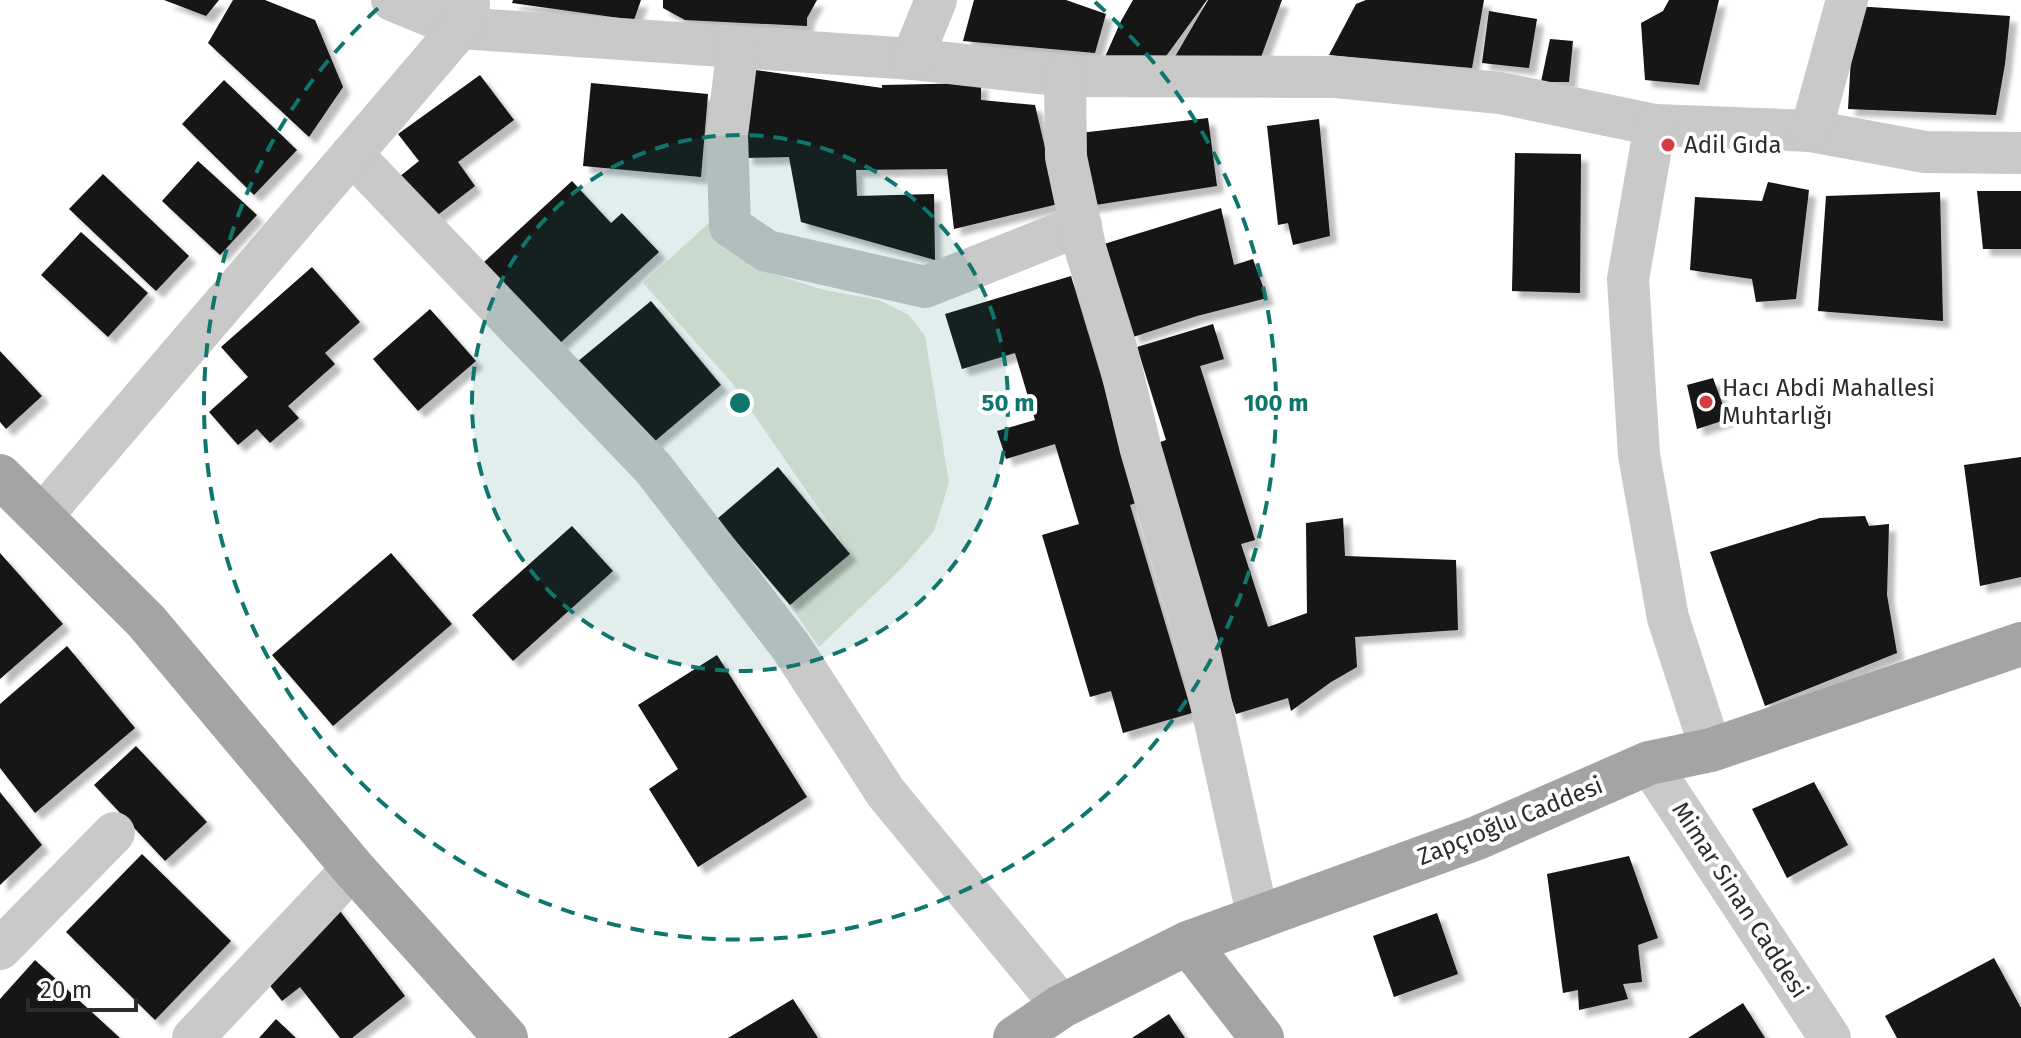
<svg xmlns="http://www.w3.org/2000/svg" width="2021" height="1038" font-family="'Fira Sans',sans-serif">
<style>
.green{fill:#e2e9db}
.building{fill:#131313;filter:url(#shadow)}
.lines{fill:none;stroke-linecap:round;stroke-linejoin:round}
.minor{stroke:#c9c9c9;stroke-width:42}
.major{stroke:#a4a4a4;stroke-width:44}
.ring{fill:none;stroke:#0f766e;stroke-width:4;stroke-dasharray:14 10}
.poi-dot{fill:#d63b44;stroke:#fff;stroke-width:3}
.labels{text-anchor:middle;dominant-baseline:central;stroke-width:8;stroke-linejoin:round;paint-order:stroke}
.poi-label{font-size:24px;fill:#2c2c2c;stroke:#fff;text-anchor:start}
.street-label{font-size:24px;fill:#2c2c2c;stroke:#fff}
.centre{fill:#0f766e;stroke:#fff;stroke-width:4}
.ring-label{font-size:24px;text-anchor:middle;font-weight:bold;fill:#0f766e;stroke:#fff;stroke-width:8;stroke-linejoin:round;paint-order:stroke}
</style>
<defs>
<filter id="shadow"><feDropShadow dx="7" dy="7" stdDeviation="2" flood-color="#0004"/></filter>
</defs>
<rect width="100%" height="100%" fill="#fff"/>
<path class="green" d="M 709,223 L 723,247 L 764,271 L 824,290 L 879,300 L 909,315 L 925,336 L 949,483 L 934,531 L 902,568 L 819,647 L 790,605 L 850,554 L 732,383 L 643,283 Z"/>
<g class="building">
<path d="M 164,0 L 219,0 L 206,16 Z"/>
<path d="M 233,0 L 265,0 L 315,20 L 343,87 L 309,137 L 208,43 Z"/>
<path d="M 513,0 L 641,0 L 634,20 L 512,3 Z"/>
<path d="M 663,0 L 817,0 L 807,18 L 807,26 L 685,20 L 663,8 Z"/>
<path d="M 974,0 L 1066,0 L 1106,14 L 1095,53 L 963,41 Z"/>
<path d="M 1133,0 L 1207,0 L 1161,63 L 1105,57 L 1121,21 Z"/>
<path d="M 1208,0 L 1282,0 L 1257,68 L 1169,67 Z"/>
<path d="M 1366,0 L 1484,0 L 1472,68 L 1329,55 L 1356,4 Z"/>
<path d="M 1669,0 L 1719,0 L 1699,85 L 1645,80 L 1641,23 L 1663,11 Z"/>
<path d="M 1854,6 L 2010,16 L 2005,64 L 1996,115 L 1848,109 Z"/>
<path d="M 1489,11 L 1537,19 L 1529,68 L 1482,63 Z"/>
<path d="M 1550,39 L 1573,41 L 1569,82 L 1541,82 Z"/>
<path d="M 749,69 L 882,88 L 882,85 L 981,83 L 981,100 L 1035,105 L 1058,204 L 954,229 L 947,169 L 856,170 L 857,196 L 934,194 L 935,260 L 801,222 L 789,157 L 746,158 Z"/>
<path d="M 480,75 L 514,120 L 458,162 L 475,186 L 426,224 L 394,181 L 419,161 L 398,134 Z"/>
<path d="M 224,80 L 297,150 L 254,195 L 182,124 Z"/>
<path d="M 591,83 L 708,94 L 701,177 L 583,166 Z"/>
<path d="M 1208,118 L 1217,186 L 1089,206 L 1080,133 Z"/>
<path d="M 1319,119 L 1330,236 L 1293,245 L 1288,223 L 1278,225 L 1267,126 Z"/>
<path d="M 1515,153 L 1581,154 L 1580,293 L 1512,291 Z"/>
<path d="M 198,161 L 257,215 L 220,255 L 162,201 Z"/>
<path d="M 103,174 L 189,256 L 156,291 L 69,209 Z"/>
<path d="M 572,181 L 611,223 L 622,213 L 659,252 L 558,345 L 483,263 Z"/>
<path d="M 1768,182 L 1809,190 L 1796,299 L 1756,302 L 1752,279 L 1690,270 L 1695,197 L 1762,201 Z"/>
<path d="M 1977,191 L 2021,191 L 2021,249 L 1983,249 Z"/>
<path d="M 1940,192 L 1943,321 L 1818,311 L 1826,196 Z"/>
<path d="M 1221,208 L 1234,265 L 1253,259 L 1267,298 L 1197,316 L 1133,337 L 1104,244 Z"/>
<path d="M 81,232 L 148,293 L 108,337 L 41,275 Z"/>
<path d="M 312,267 L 360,322 L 325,353 L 335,364 L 288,406 L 299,418 L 270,443 L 257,429 L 238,445 L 209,412 L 248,377 L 221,347 Z"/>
<path d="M 1071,276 L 1139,502 L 1130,505 L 1192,713 L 1123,733 L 1111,691 L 1090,697 L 1042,535 L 1079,524 L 1055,444 L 1006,459 L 997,431 L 1035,420 L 1015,353 L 962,369 L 945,314 Z"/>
<path d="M 651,301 L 721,385 L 648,447 L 577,362 Z"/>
<path d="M 430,309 L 476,361 L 418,411 L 373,359 Z"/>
<path d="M 1213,324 L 1224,359 L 1200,366 L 1255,540 L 1241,544 L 1268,627 L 1307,613 L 1306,523 L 1343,518 L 1345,556 L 1456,560 L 1458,630 L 1355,637 L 1357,667 L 1331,682 L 1291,711 L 1288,698 L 1236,714 L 1185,551 L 1148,446 L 1166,440 L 1137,347 Z"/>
<path d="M 0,351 L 42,396 L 6,429 L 0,422 Z"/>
<path d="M 1713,378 L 1728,419 L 1697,429 L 1687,385 Z"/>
<path d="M 2021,457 L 2021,577 L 1980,586 L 1964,465 Z"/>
<path d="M 778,467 L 850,554 L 790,605 L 717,519 Z"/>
<path d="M 1865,516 L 1869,526 L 1889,524 L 1887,595 L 1897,653 L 1765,706 L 1710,552 L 1820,518 Z"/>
<path d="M 572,526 L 613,571 L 513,661 L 472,615 Z"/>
<path d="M 0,553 L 63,624 L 0,679 Z"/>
<path d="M 391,553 L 452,624 L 333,726 L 272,655 Z"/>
<path d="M 67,646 L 135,728 L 35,813 L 0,768 L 0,704 Z"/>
<path d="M 717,655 L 807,797 L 698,867 L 649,789 L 678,769 L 638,705 Z"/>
<path d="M 136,746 L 207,822 L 165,861 L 94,785 Z"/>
<path d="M 1814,782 L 1848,845 L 1787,878 L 1752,809 Z"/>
<path d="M 0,792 L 42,845 L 0,885 Z"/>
<path d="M 142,854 L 231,941 L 155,1020 L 66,932 Z"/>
<path d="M 1629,856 L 1658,938 L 1638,945 L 1642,982 L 1623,984 L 1628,999 L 1579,1010 L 1578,990 L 1563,993 L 1547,874 Z"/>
<path d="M 333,902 L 405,996 L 352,1038 L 340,1038 L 300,987 L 282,1001 L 264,978 Z"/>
<path d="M 1437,913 L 1458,974 L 1394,997 L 1373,936 Z"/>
<path d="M 1994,958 L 2021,1008 L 2021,1038 L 1897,1038 L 1885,1016 Z"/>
<path d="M 35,960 L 120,1038 L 0,1038 L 0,999 Z"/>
<path d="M 793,999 L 818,1038 L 728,1038 Z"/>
<path d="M 1743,1003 L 1765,1038 L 1688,1038 Z"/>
<path d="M 1169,1014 L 1185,1038 L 1132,1038 Z"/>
<path d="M 276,1019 L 296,1038 L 259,1038 Z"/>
</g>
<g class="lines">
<g class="minor">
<path d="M 392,0 L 460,28 L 912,59 L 1065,76 L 1335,77 L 1500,93 L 1655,125 L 1811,131 L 1925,152 L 2021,153"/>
<path d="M 738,47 L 727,135 L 730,226 L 767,251 L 925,287 L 1081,225"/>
<path d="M 912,59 L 936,0"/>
<path d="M 1065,76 L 1066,157 L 1086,251 L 1117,351 L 1141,450 L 1200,653 L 1258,918"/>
<path d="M 1655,125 L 1628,279 L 1639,455 L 1668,618 L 1711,750"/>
<path d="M 1811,131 L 1847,0"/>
<path d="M 352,154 L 653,468 L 791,647 L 886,793 L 1062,1006"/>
<path d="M 41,517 L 460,28 L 469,5"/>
<path d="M 1649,763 L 1830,1038"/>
<path d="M 0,949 L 114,833"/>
<path d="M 193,1038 L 353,868"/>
</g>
<g class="major">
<path d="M 0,476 L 146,621 L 353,868 L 506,1038"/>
<path d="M 1188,943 L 1262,1038"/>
<path d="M 1015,1038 L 1062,1006 L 1188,943 L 1477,838 L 1649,763 L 1711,750 L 2021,644"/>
</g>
</g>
<circle cx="740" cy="403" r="268" fill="#0f766e" fill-opacity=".12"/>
<g class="ring">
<circle cx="740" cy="403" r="268"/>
<path d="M1095 2A536 536 0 1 1 385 2"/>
</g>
<g class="poi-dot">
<circle cx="1668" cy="145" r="8"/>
<circle cx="1706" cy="402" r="8"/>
</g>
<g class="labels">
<g class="poi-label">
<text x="1684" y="145">Adil Gıda</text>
<text x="1722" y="388">Hacı Abdi Mahallesi<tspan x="1722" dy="28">Muhtarlığı</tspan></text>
</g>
<g class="street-label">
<text transform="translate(1510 821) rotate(-22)">Zapçıoğlu Caddesi</text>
<text transform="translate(1740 900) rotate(57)">Mimar Sinan Caddesi</text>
</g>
</g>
<circle cx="740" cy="403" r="12" class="centre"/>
<g class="ring-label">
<text x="1008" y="411">50 m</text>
<text x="1276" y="411">100 m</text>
</g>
<path d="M28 998v12h108v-12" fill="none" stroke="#2c2c2c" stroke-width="4"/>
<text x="40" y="998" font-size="24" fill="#2c2c2c" stroke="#ffffff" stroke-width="6" paint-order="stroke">20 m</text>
</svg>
